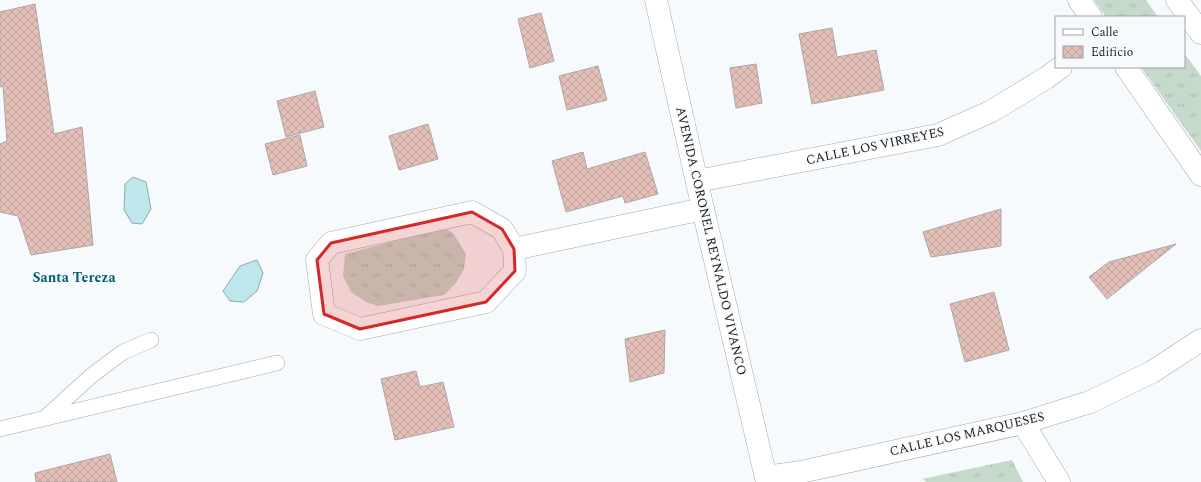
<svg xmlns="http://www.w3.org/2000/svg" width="1201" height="482" font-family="Spectral,serif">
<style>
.grass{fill:url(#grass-tufts)}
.water{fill:#bee7ec;stroke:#8daaae}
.building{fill:url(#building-cross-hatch);stroke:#aba7a6}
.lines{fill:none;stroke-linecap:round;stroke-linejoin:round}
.service-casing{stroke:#a4a7aa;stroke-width:16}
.minor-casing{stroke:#a4a7aa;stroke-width:23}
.tertiary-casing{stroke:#a4a7aa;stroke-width:23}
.secondary-casing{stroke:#a4a7aa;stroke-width:23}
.service{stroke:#fff;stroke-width:15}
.minor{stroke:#fff;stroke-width:22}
.tertiary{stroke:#fff;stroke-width:22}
.secondary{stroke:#fff;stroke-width:22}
.marked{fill:#d62828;fill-opacity:0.2;stroke:#d62828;stroke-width:3;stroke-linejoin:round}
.labels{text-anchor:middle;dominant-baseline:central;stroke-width:3;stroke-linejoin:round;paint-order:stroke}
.street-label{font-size:13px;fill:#1a1b1c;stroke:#f7fafd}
.neighbourhood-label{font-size:14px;font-weight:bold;fill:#016172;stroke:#f7fafd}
</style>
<defs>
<pattern id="grass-tufts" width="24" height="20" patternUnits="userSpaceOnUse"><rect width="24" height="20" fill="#c6dacc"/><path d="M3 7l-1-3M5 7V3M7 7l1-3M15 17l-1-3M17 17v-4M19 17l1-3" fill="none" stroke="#aabaaf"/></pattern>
<pattern id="building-cross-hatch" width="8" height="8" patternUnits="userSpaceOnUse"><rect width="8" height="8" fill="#e3bfb8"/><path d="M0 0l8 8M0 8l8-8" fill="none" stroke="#c2a49e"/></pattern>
</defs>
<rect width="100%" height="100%" fill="#f7fafd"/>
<g class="grass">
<path d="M 1094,0 L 1146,0 L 1158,17 L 1106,17 Z"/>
<path d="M 1184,53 L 1201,76 L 1201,151 L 1141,67 L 1184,67 Z"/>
<path d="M 444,228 L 453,233 L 466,254 L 464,269 L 456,283 L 444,295 L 378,306 L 366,302 L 351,292 L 343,276 L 345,254 Z"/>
<path d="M 1012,460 L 1023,482 L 927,482 L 922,479 Z"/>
</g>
<g class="water">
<path d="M 133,177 L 146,182 L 151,209 L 142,224 L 132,223 L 124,210 L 125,184 Z"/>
<path d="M 257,260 L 263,273 L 257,291 L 244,302 L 230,301 L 223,291 L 240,266 Z"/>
</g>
<g class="building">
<path d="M 35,4 L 54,134 L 82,127 L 93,245 L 31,255 L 18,216 L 0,212 L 0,144 L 7,141 L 3,86 L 0,87 L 0,12 Z"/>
<path d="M 541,13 L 554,61 L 530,68 L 518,19 Z"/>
<path d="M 832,28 L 837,57 L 876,50 L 884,90 L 812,104 L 799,34 Z"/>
<path d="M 756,64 L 762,103 L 736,108 L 730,68 Z"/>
<path d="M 598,66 L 607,100 L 567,110 L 559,76 Z"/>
<path d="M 315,91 L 324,127 L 286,137 L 277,101 Z"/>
<path d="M 428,124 L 438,159 L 399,170 L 389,136 Z"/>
<path d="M 300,135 L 307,166 L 273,175 L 265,144 Z"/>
<path d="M 583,152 L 587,169 L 645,152 L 658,194 L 625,203 L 623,196 L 566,212 L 552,161 Z"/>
<path d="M 1001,209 L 1001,246 L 931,257 L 923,232 Z"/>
<path d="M 1176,244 L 1107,299 L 1089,277 L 1109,262 Z"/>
<path d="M 994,292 L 1009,350 L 965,362 L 950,304 Z"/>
<path d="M 665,330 L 664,373 L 630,382 L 625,339 Z"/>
<path d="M 416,371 L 420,387 L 443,382 L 454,427 L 395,440 L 381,379 Z"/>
<path d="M 110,454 L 117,482 L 36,482 L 35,473 Z"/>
</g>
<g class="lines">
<g class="service-casing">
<g id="service">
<path d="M 46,417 L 91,376 L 123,352 L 151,340"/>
<path d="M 0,429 L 277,363"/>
</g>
</g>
<g class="minor-casing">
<g id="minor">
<path d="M 697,181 L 938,135 L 992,111 L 1046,78 L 1061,67"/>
<path d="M 472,212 L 502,229 L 514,249 L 515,271 L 486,302 L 360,329 L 324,314 L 317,260 L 331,243 Z"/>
<path d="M 514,249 L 703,209"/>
<path d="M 1023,423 L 1059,482"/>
<path d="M 766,477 L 801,472 L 1023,423 L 1090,402 L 1152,372 L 1201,340"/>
</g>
</g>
<g class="tertiary-casing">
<path id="tertiary" d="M 656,0 L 703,209 L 767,482"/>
</g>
<g class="secondary-casing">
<g id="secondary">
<path d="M 1079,0 L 1091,17"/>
<path d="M 1177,0 L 1201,33"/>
<path d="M 1126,67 L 1201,175"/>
</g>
</g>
<use href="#service" class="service"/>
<use href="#minor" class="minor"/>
<use href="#tertiary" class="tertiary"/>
<use href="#secondary" class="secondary"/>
</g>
<path class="marked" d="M 472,212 L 502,229 L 514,249 L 515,271 L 486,302 L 360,329 L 324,314 L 317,260 L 331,243 Z"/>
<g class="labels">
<g class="street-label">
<text transform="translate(875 146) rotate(-12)">CALLE LOS VIRREYES</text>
<text transform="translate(711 241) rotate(77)">AVENIDA CORONEL REYNALDO VIVANCO</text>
<text transform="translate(967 434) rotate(-13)">CALLE LOS MARQUESES</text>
</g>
<g class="neighbourhood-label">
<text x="74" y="277">Santa Tereza</text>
</g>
</g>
<rect x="1055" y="16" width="130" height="52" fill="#f7fafd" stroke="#9fa1a3"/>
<rect x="1063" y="29" width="20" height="6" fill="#ffffff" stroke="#9fa1a3"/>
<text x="1091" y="36" font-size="12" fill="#1a1b1c">Calle</text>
<rect x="1063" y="46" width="20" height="12" fill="url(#building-cross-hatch)" stroke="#9fa1a3"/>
<text x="1091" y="56" font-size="12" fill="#1a1b1c">Edificio</text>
</svg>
